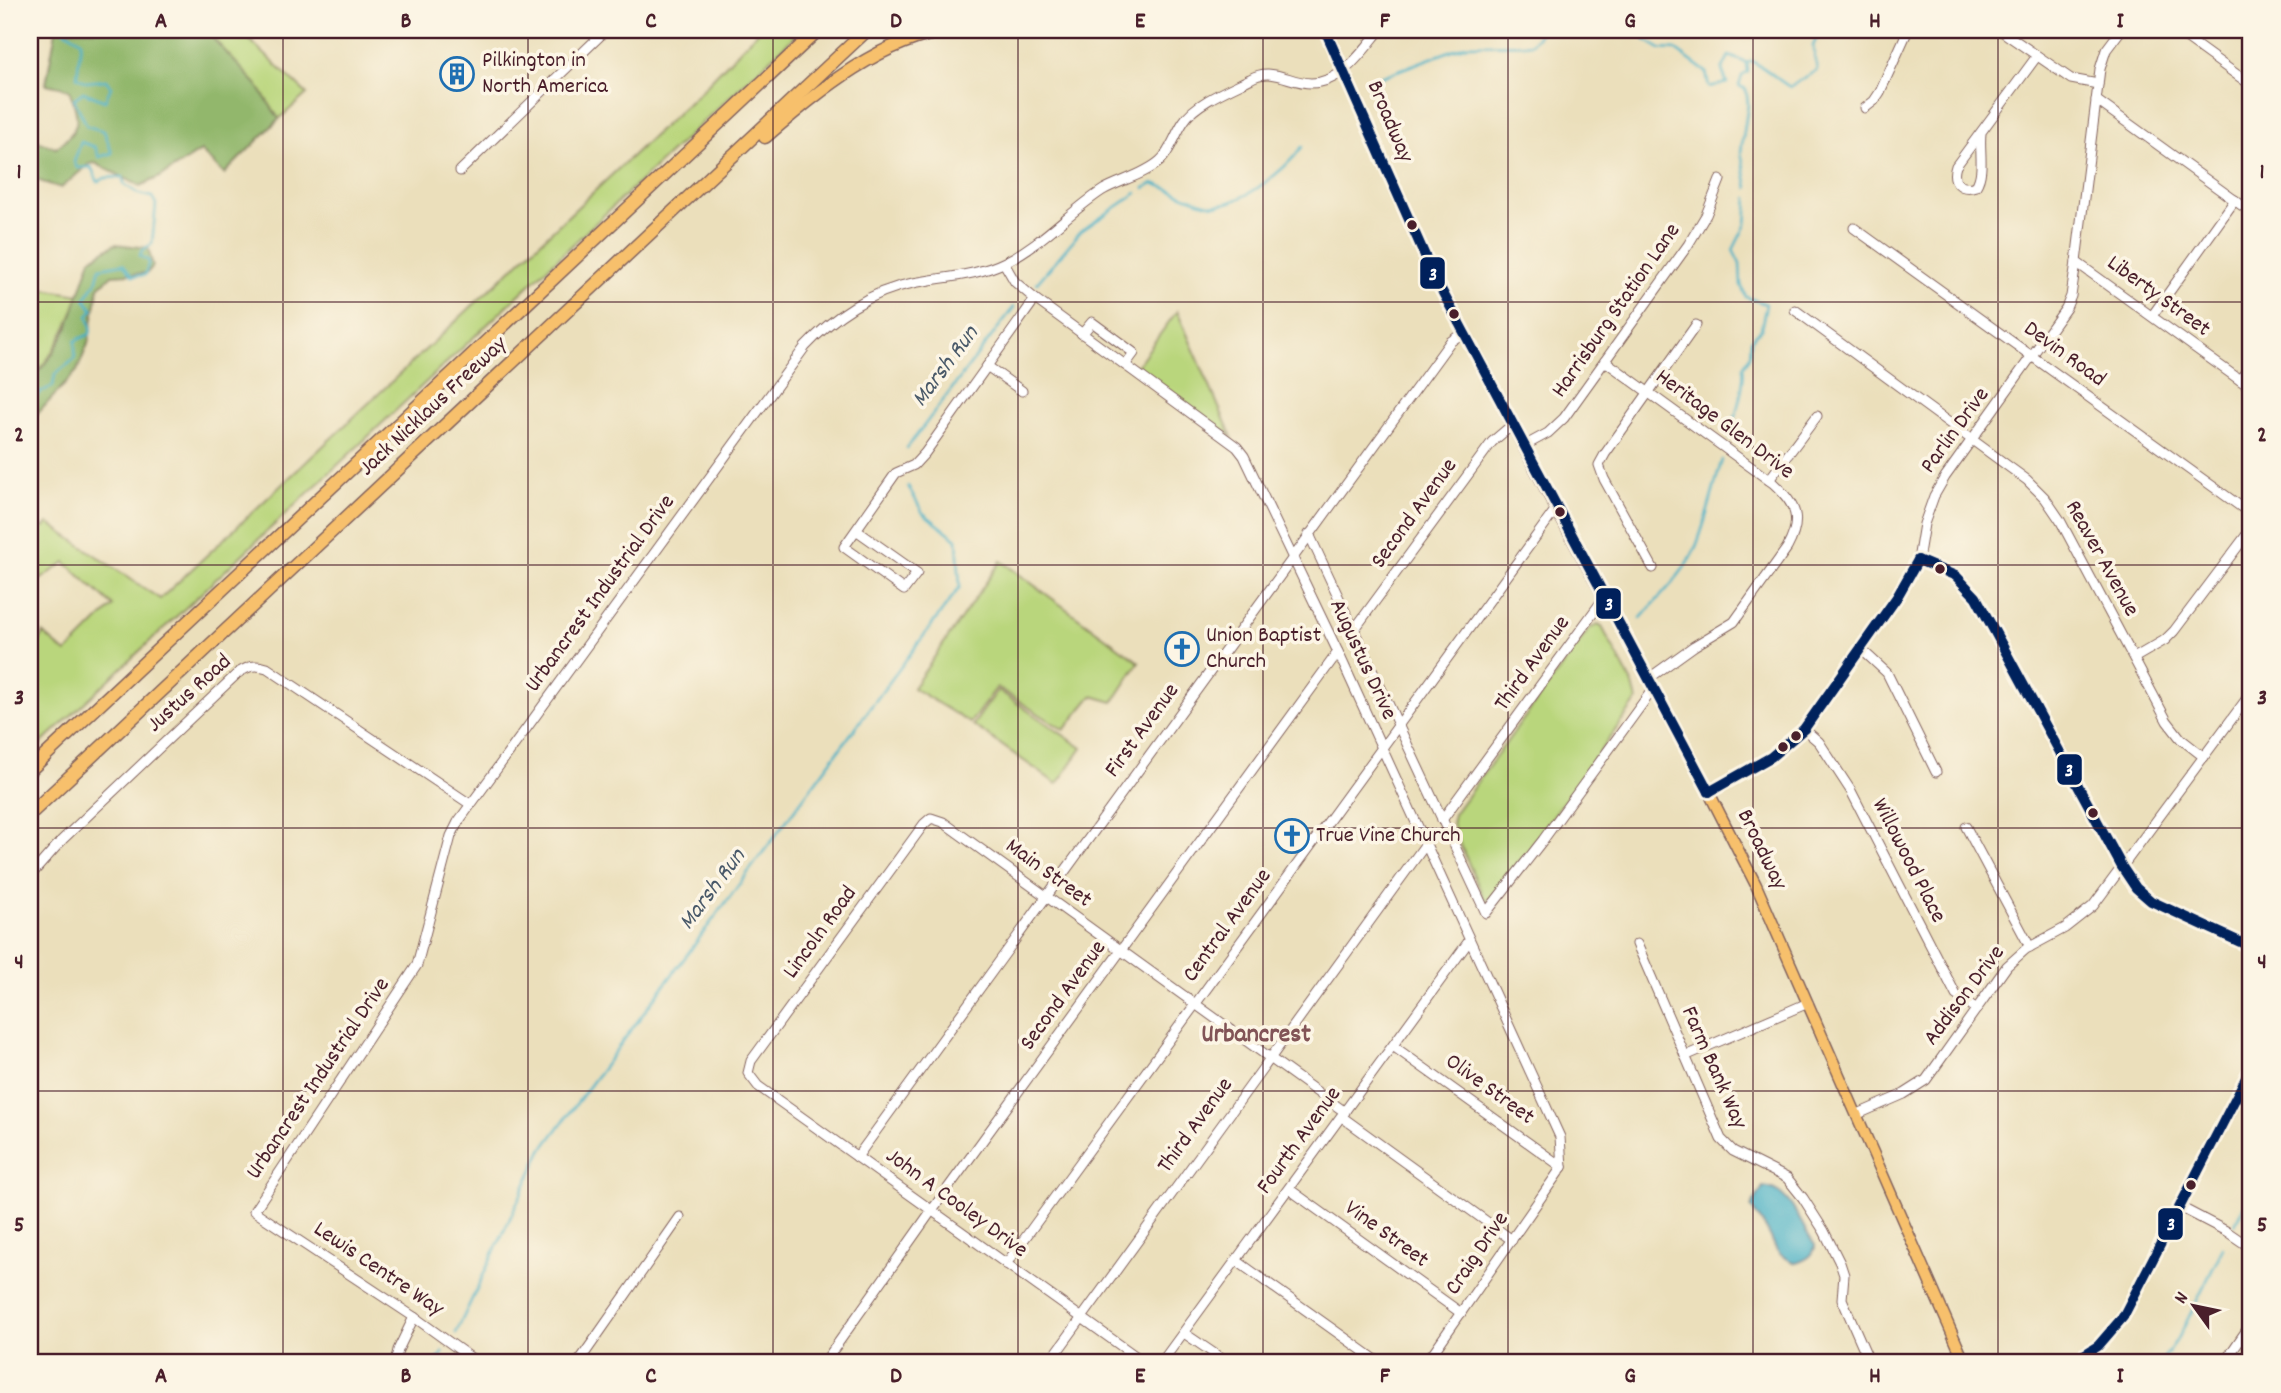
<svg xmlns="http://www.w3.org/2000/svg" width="2281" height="1393" font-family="Dekko,sans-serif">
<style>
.green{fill:#b9d67c;stroke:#827a54;stroke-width:2}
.forest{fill:#92b76c;stroke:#6e6b4c;stroke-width:2}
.water{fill:#48b1c6;stroke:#496878;stroke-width:2}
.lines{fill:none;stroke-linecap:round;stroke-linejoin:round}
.stream{stroke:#48b1c6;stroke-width:2.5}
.minor-casing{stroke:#82625d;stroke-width:11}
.major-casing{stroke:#82625d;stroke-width:13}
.highway-casing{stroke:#82625d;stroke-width:15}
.minor{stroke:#fff;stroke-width:9}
.major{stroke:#f7c06c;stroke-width:10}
.highway{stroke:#f7c06c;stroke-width:12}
.bus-1-casing{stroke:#fcf5e5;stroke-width:16}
.bus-1{stroke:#00205b;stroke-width:10}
.grid{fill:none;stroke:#4a1f2b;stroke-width:2;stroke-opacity:0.55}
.bus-dot{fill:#4a1f2b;stroke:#fcf5e5;stroke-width:2.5}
.labels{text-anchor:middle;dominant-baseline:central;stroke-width:7;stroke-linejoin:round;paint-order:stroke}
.poi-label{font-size:23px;fill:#4a1f2b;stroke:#fcf5e5;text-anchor:start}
.street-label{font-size:23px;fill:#4a1f2b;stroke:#fcf5e5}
.water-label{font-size:24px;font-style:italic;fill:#495969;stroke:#fcf5e5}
.quarter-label{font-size:26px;font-weight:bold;fill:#825457;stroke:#fcf5e5}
.line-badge{stroke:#fcf5e5;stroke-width:2.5}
.badge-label{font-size:19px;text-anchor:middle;font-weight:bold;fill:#fff}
.neatline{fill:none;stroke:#4a1f2b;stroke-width:2.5}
.grid-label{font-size:23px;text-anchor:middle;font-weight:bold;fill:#4a1f2b}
</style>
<rect width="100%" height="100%" fill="#fcf5e5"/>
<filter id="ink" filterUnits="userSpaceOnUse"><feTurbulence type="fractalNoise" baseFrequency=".0143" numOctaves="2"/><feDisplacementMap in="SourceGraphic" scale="14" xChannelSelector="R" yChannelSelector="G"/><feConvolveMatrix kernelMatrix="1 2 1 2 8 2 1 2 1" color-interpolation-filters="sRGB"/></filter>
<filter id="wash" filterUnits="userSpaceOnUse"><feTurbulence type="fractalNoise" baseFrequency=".00686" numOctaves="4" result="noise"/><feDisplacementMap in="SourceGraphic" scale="28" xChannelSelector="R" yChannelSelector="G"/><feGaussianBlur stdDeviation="1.57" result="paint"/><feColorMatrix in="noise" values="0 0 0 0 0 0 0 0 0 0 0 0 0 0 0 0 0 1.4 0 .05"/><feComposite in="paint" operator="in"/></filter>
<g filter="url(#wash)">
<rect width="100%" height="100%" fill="#ebdfbb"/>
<g class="green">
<path d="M 205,30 L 239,30 L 307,94 L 279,119 L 257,85 Z"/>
<path d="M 759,30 L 801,30 L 30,754 L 30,664 L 43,633 L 66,653 L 113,606 L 65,562 L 40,580 L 30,563 L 30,526 L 45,527 L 48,523 L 160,599 L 699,93 Z"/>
<path d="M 30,287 L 80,295 C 67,330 54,353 30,382 Z"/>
<path d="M 1177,311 L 1232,437 L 1136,367 Z"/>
<path d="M 1001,561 L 1139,662 L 1113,702 L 1092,696 L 1064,730 L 997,687 L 970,723 L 913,688 Z"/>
<path d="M 1598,625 L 1602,627 L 1633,685 L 1637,700 L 1494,898 L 1485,901 L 1455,833 L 1452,824 L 1454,814 L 1590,628 Z"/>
<path d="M 998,690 L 1082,748 L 1057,784 L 973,725 Z"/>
</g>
<g class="forest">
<path d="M 56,30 L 205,30 L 257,85 L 279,119 L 224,174 L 201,151 L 160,177 L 140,186 L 95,163 L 89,164 L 61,188 L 30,178 L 30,126 L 37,141 L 56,148 C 83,128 79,119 69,89 L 46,84 Z"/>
<path d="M 115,244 L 148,248 L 153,266 L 147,273 L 112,275 L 99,287 L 88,344 L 77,371 L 30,422 L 30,382 L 52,355 L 68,327 L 91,259 Z"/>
</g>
<path class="water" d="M 1763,1187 C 1791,1188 1800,1226 1815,1245 C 1815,1256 1805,1260 1796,1263 C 1771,1252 1779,1250 1767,1230 C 1762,1222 1756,1215 1751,1207 Z"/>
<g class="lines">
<g class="stream">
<path d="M 1559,30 L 1562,30"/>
<path d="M 1637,30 L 1645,40 L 1660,49 L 1676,50 L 1706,72 L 1709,87 L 1727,83 L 1722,70 L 1729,56 L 1747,63 L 1751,61 C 1769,69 1774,78 1790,87 L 1817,70 L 1813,46 L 1819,33 L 1817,30"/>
<path d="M 1747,64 L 1748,72 L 1742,76 L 1739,86 L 1746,89 L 1748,104 L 1741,152 L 1748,188"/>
<path d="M 1378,78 L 1466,45 L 1531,44 L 1543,30"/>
<path d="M 1145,188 L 1153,183 C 1171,189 1190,200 1209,204 C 1238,210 1286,169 1302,147"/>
<path d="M 1037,283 L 1081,231 L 1137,193"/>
<path d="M 30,406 L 39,393 L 53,386 L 55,374 L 75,359 L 75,341 L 90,334 L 91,327 L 88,316 L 93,310 L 85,299 L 96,282 L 100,268 L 123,264 L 133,276 L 145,275 L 149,261 L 140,256 L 142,250 L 152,244 L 156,204 L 152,197 L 139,194 L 124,184 L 123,177 L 105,178 L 98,182 L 91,167 L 77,168 L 74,162 L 81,142 L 95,147 L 99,157 L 112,153 L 104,131 L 87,126 L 74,99 L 83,92 L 105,101 L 111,87 L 106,80 L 86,82 L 77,77 L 81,41 L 64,30"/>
<path d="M 1730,438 C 1734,420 1746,382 1743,367 L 1750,356 L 1751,340 L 1761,329 L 1766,304 L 1746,297 L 1741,285 L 1740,264 L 1733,250 L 1746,224 L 1748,198"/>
<path d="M 907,448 L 1014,307"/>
<path d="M 1641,618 C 1660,596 1683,575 1695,549 C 1707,520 1713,489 1722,460"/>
<path d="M 2235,1224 L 2251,1192"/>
<path d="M 456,1333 L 542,1150 L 960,587 L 957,539 L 923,513 L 908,486"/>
<path d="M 435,1363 L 443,1352"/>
<path d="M 2160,1363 L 2179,1337 L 2223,1248"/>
</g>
</g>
</g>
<g filter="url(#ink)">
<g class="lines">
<g class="minor-casing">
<g id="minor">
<path d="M 2000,30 L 2071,79 L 2098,84"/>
<path d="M 2175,30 L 2251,85"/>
<path d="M 2096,100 L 2251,212"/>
<path d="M 1865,108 L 1874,101 L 1880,92 L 1908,30"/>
<path d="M 1981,133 C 1979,150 1985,172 1976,186 C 1960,191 1951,181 1956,166 L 2037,56"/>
<path d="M 460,171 L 606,30"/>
<path d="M 1854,228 L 2251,514"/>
<path d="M 2076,262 L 2251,388"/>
<path d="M 1004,263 L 1015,282 L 1035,299 L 1237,447 L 1244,456 L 1338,652 L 1560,1137 L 1562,1167"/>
<path d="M 1795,310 L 2027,480 L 2045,498 L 2060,520 L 2167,721 L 2181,739 L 2204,757"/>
<path d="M 2152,316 L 2235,200"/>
<path d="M 1082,334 L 1092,322 L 1134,353 L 1125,365"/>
<path d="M 1605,361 L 1773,483 C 1796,504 1803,519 1787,548 L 1734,622 L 1694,646 L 1648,679"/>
<path d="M 987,366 L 1022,391"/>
<path d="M 2240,380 L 2251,364"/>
<path d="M 1524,446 L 1548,433 L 1564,418 L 1688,245 L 1706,215 L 1720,180"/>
<path d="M 1769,480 L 1817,416"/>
<path d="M 856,530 L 917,573 L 904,590 L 844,547 L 896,473 L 914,465 L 925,453 L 1035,299"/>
<path d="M 1309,534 L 1486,913 L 1543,840 L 1653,689"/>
<path d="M 1918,560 L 1956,576 L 1976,597 L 2122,867 L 2136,888 L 2151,901 L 2251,947"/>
<path d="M 1653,568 L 1604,479 L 1599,465 L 1605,454 L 1696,325"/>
<path d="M 1354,630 L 1492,442 L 1512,425"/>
<path d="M 1860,648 L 1887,673 L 1936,772"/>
<path d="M 2134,658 L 2165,640 L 2174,631 L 2251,529"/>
<path d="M 1804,729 L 1819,742 L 1851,791 L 1956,995 L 1977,1009"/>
<path d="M 1709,792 C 1743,774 1778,758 1804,729 L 1909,578 L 1918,560 L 1924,524 L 1934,496 L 1945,477 L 2066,308 L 2071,296 L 2076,262 L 2100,69 L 2106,50 L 2121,30"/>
<path d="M 1442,820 L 1604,598"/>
<path d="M 1966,827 L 2030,947"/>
<path d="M 30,876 L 62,840 L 238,673 C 249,666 254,664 267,668 L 470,804"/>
<path d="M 1637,944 L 1721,1139 L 1733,1151 L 1787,1178 L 1803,1198 L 1824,1231 L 1840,1263 L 1844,1275 L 1842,1299 L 1870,1363"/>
<path d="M 1393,1046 L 1562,1167"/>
<path d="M 1685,1056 L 1808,1003"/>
<path d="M 1858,1114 L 1904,1094 L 1926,1080 L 2007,966 L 2026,949 L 2065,928 L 2093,906 L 2251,693"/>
<path d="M 1342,1117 L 1512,1240"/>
<path d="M 857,1157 L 1450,342 L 1464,332"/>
<path d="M 1289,1189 L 1461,1313"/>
<path d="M 2180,1207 L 2226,1231 L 2251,1248"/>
<path d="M 1237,1261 L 1380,1363"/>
<path d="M 1006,1264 L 1556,509"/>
<path d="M 1184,1333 L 1228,1363"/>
<path d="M 395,1363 L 398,1350 L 414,1317"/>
<path d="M 478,1363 L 414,1317 L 254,1211 L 417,965 L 451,836 L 458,822 L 805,347 C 833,317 871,291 913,283 C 943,277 977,276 1005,262 C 1042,244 1069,212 1103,190 C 1121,180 1144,175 1160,161 C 1171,151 1175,134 1184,121 C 1195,103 1232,88 1250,79 C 1273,66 1289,83 1311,83 C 1342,83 1363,51 1380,30"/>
<path d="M 578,1363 L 680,1217"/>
<path d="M 824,1363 L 932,1210 L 1338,652"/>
<path d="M 1049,1363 L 1425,845"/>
<path d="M 1145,1363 L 758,1086 L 748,1073 L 751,1061 L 924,824 L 931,818 L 943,822 L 1345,1112"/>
<path d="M 1161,1363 L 1469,941"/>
<path d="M 1426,1363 L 1562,1167"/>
<path d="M 2071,1363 L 2098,1346 L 2123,1317 L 2251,1068"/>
<path d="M 2224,1363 L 2251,1324"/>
</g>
</g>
<g class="major-casing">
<path id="major" d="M 1325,30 L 1434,276 L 1556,509 L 1699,773 L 1756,885 L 1965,1363"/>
</g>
<g class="highway-casing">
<g id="highway">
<path d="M 765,137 C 818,92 880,38 952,30"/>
<path d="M 30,770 L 818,30"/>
<path d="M 30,814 L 867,30"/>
</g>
</g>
<use href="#minor" class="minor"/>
<use href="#major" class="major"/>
<use href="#highway" class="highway"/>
<g class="bus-1-casing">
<g id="bus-1">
<path d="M 1325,30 L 1434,276 L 1709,792"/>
<path d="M 1918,560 L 1956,576 L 1976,597 L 2122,867 L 2136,888 L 2151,901 L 2251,947"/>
<path d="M 1709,792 L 1771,757 L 1804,729 L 1897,597 L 1918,560"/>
<path d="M 2071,1363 L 2098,1346 L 2123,1317 L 2251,1068"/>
</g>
</g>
<use href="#bus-1" class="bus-1"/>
</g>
</g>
<path class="grid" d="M 283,30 L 283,1363M 528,30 L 528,1363M 773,30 L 773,1363M 1018,30 L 1018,1363M 1263,30 L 1263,1363M 1508,30 L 1508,1363M 1753,30 L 1753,1363M 1998,30 L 1998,1363M 30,302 L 2251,302M 30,565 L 2251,565M 30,828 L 2251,828M 30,1091 L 2251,1091"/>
<defs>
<g id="building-ring" transform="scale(1.75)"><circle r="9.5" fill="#fcf5e5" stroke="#1f6fb2" stroke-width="1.5"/><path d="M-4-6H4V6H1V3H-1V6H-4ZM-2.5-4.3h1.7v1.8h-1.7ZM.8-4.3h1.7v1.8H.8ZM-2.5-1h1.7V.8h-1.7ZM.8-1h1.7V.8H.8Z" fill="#1f6fb2"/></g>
<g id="church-ring" transform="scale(1.75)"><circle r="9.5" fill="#fcf5e5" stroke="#1f6fb2" stroke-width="1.5"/><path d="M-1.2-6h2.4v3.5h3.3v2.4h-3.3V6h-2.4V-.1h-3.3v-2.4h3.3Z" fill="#1f6fb2"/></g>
</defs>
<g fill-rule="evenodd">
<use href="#building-ring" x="457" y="74"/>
<use href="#church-ring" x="1182" y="649"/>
<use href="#church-ring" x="1292" y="836"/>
</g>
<g class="bus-dot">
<circle cx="1412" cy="225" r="6"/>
<circle cx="1454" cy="314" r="6"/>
<circle cx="1560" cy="512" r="6"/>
<circle cx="1940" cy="569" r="6"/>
<circle cx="1796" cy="736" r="6"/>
<circle cx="1783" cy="747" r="6"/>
<circle cx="2093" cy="813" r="6"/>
<circle cx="2191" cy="1185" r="6"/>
</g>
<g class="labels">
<g class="poi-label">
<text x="482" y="61">Pilkington in<tspan x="482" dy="26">North America</tspan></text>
<text x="1206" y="636">Union Baptist<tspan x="1206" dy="26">Church</tspan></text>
<text x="1316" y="836">True Vine Church</text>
</g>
<g class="street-label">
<text transform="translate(1389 122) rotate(67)">Broadway</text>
<text transform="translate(2158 297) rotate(36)">Liberty Street</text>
<text transform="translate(1617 311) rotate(-55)">Harrisburg Station Lane</text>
<text transform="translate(2064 355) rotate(36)">Devin Road</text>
<text transform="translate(434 407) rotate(-43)">Jack Nicklaus Freeway</text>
<text transform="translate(1724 425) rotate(37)">Heritage Glen Drive</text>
<text transform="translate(1956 431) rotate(-54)">Parlin Drive</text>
<text transform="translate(1415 514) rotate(-54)">Second Avenue</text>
<text transform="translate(2101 559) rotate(61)">Reaver Avenue</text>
<text transform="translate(601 594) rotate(-54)">Urbancrest Industrial Drive</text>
<text transform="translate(1362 660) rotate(65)">Augustus Drive</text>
<text transform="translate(1533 664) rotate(-54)">Third Avenue</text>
<text transform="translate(190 694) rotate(-42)">Justus Road</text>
<text transform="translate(1143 731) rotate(-54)">First Avenue</text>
<text transform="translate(1761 850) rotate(64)">Broadway</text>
<text transform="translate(1908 861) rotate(63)">Willowood Place</text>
<text transform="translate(1048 874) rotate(36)">Main Street</text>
<text transform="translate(1228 926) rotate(-54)">Central Avenue</text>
<text transform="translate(821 933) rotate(-54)">Lincoln Road</text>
<text transform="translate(1064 996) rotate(-54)">Second Avenue</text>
<text transform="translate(1965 996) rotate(-53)">Addison Drive</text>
<text transform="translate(1713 1068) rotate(66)">Farm Bank Way</text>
<text transform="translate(319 1079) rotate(-56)">Urbancrest Industrial Drive</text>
<text transform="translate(1489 1090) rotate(36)">Olive Street</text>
<text transform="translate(1196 1126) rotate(-54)">Third Avenue</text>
<text transform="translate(1300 1141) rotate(-54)">Fourth Avenue</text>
<text transform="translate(956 1204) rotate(36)">John A Cooley Drive</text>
<text transform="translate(1386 1235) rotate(36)">Vine Street</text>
<text transform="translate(1478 1254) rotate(-56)">Craig Drive</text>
<text transform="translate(378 1270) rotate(34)">Lewis Centre Way</text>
</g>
<g class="water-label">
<text transform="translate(946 367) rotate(-53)">Marsh Run</text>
<text transform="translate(713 890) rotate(-53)">Marsh Run</text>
</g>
<g class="quarter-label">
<text x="1256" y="1035">Urbancrest</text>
</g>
</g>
<g class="line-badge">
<rect x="1419" y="256" width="27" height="34" rx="7" fill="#00205b"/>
<rect x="1595" y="587" width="27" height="33" rx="7" fill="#00205b"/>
<rect x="2056" y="753" width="27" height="33" rx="7" fill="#00205b"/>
<rect x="2157" y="1207" width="27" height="34" rx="7" fill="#00205b"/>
</g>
<g class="badge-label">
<text x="1433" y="280">3</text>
<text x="1609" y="610">3</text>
<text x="2069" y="776">3</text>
<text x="2171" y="1230">3</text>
</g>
<rect width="2281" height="1393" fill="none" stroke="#fcf5e5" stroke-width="77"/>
<g transform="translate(2194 1306) rotate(303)" stroke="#fcf5e5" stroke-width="5" paint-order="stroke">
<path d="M0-5L12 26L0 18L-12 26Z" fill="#4a1f2b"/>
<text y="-10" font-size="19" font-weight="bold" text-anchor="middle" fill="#4a1f2b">N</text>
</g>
<rect x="38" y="38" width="2204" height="1316" class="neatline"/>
<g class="grid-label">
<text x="161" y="27">A</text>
<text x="406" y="27">B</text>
<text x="651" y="27">C</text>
<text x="896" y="27">D</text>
<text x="1140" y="27">E</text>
<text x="1385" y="27">F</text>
<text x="1630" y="27">G</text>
<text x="1875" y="27">H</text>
<text x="2120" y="27">I</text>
<text x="19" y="178">1</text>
<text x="2262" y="178">1</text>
<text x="19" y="441">2</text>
<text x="2262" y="441">2</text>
<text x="19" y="704">3</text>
<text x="2262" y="704">3</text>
<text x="19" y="968">4</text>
<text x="2262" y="968">4</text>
<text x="19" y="1231">5</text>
<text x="2262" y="1231">5</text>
<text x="161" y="1382">A</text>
<text x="406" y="1382">B</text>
<text x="651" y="1382">C</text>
<text x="896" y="1382">D</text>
<text x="1140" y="1382">E</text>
<text x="1385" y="1382">F</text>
<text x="1630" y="1382">G</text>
<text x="1875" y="1382">H</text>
<text x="2120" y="1382">I</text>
</g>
</svg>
